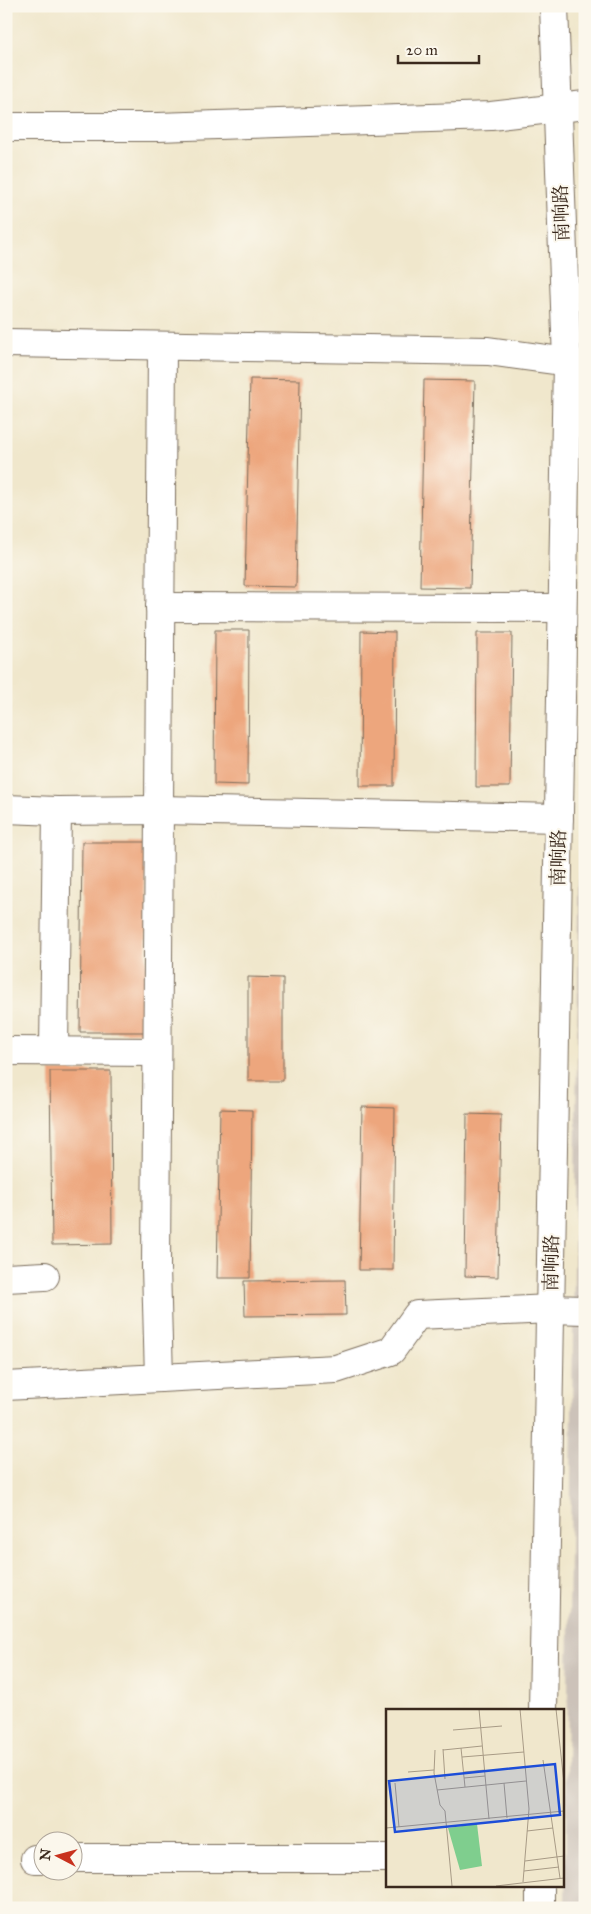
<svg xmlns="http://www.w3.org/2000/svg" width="591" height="1914" font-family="'IM FELL Great Primer','Noto Serif SC',serif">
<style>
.industrial{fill:#ccc2b9}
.building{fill:#eda67d}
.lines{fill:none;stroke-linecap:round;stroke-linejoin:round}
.minor-casing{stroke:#7a6c5b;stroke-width:30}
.minor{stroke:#fff;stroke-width:28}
.labels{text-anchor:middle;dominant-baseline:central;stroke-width:4;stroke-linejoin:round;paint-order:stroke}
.street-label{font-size:19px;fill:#3b2a1e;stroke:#fbf7ec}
.inset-road{fill:none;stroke:#a89b86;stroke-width:1}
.view{fill:#1d4ed8;fill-opacity:0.15;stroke:#1d4ed8;stroke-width:2.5}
.inset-edge{fill:none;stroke:#3b2a1e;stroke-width:2.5}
</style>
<rect width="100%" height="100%" fill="#fbf7ec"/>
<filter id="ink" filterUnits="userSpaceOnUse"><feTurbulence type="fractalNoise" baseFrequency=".02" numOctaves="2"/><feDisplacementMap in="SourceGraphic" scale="10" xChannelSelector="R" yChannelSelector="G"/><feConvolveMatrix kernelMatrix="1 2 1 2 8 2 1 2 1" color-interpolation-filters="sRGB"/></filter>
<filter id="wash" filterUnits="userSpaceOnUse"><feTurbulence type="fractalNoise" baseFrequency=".0096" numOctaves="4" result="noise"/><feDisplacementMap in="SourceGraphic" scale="20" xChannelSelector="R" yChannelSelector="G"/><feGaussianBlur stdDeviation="1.12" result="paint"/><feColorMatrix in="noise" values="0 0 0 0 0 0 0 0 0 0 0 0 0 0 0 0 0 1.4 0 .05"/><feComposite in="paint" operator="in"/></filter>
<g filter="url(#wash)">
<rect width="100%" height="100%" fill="#f0e7cc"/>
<path class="industrial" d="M 585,481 L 585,1908 L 565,1908 Z"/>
<g id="blocks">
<g class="building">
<path d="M 250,379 L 300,380 L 296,587 L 245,586 Z"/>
<path d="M 424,380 L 475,381 L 470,588 L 420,587 Z"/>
<path d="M 215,630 L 249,630 L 248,785 L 214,784 Z"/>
<path d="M 361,631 L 395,632 L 394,786 L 360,786 Z"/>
<path d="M 477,633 L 512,633 L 510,787 L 476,787 Z"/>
<path d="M 82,842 L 147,842 L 146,1032 L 80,1032 Z"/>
<path d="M 248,977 L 283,978 L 283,1081 L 248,1081 Z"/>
<path d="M 50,1071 L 111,1071 L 112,1244 L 52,1245 Z"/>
<path d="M 362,1107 L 395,1108 L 393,1270 L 359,1270 Z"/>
<path d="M 220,1109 L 252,1110 L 250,1278 L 217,1278 Z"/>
<path d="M 467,1114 L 501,1115 L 498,1277 L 465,1276 Z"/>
<path d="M 345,1280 L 346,1315 L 245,1316 L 244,1281 Z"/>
</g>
</g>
</g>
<g filter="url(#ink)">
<use href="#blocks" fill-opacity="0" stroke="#7a6c5b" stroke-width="1"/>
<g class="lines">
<g class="minor-casing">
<g id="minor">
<path d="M 6,127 L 158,127 L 491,116 L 585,105"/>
<path d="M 6,343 L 488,351 L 583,364"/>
<path d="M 160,607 L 562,608"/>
<path d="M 6,809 L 57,811 L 158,810 L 559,818"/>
<path d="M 6,1051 L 157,1052"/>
<path d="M 54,1051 L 57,811"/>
<path d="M 6,1278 L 45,1276"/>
<path d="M 159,1378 L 156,1267 L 162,346"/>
<path d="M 6,1386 L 336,1369 L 391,1351 L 417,1315 L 550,1309 L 585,1310"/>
<path d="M 543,1710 L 567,361 L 554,6"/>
<path d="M 72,1858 L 387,1858"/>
<path d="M 35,1859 L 42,1859"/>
<path d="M 540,1908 L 540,1885"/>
</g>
</g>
<use href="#minor" class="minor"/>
</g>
</g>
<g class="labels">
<g class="street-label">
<text transform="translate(561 213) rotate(-92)">南响路</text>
<text transform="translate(558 858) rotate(-89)">南响路</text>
<text transform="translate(551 1263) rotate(-89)">南响路</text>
</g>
</g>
<g transform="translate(386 1709)">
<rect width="178" height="178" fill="#f0e7cc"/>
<path d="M 91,115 L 96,157 L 74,161 L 62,119 Z" fill="#7fce8e"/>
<path class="inset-road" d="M 93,0 L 103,110M 134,0 L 143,100 L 137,173M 170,0 L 178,74M 67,21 L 116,17M 75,39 L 79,78M 57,40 L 59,70M 49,41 L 48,64 L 54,96 L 59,102 L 66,177M 57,41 L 96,37M 76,48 L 138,43M 157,51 L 174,169M 22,63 L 48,61M 78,63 L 99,61M 78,69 L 99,67M 9,74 L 13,118M 118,74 L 121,109M 51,81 L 140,72M 0,119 L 178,102M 141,122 L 167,119M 139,152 L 178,147M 138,162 L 173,158M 110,177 L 178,169"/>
<path class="view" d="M 169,55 L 174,106 L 9,123 L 3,72 Z"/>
<rect width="178" height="178" class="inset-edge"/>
</g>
<rect width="591" height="1914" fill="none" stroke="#fbf7ec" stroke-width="25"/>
<g transform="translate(58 1856) rotate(276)"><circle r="24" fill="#fbf7ec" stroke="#aea59a"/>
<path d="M0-4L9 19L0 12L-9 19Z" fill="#c8321e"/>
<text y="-8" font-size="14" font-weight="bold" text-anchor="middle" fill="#3b2a1e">N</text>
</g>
<path d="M398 55v8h81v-8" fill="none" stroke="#3b2a1e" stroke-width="2.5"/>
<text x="406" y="55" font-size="15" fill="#3b2a1e" stroke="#fbf7ec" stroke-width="4" paint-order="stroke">20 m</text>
</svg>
